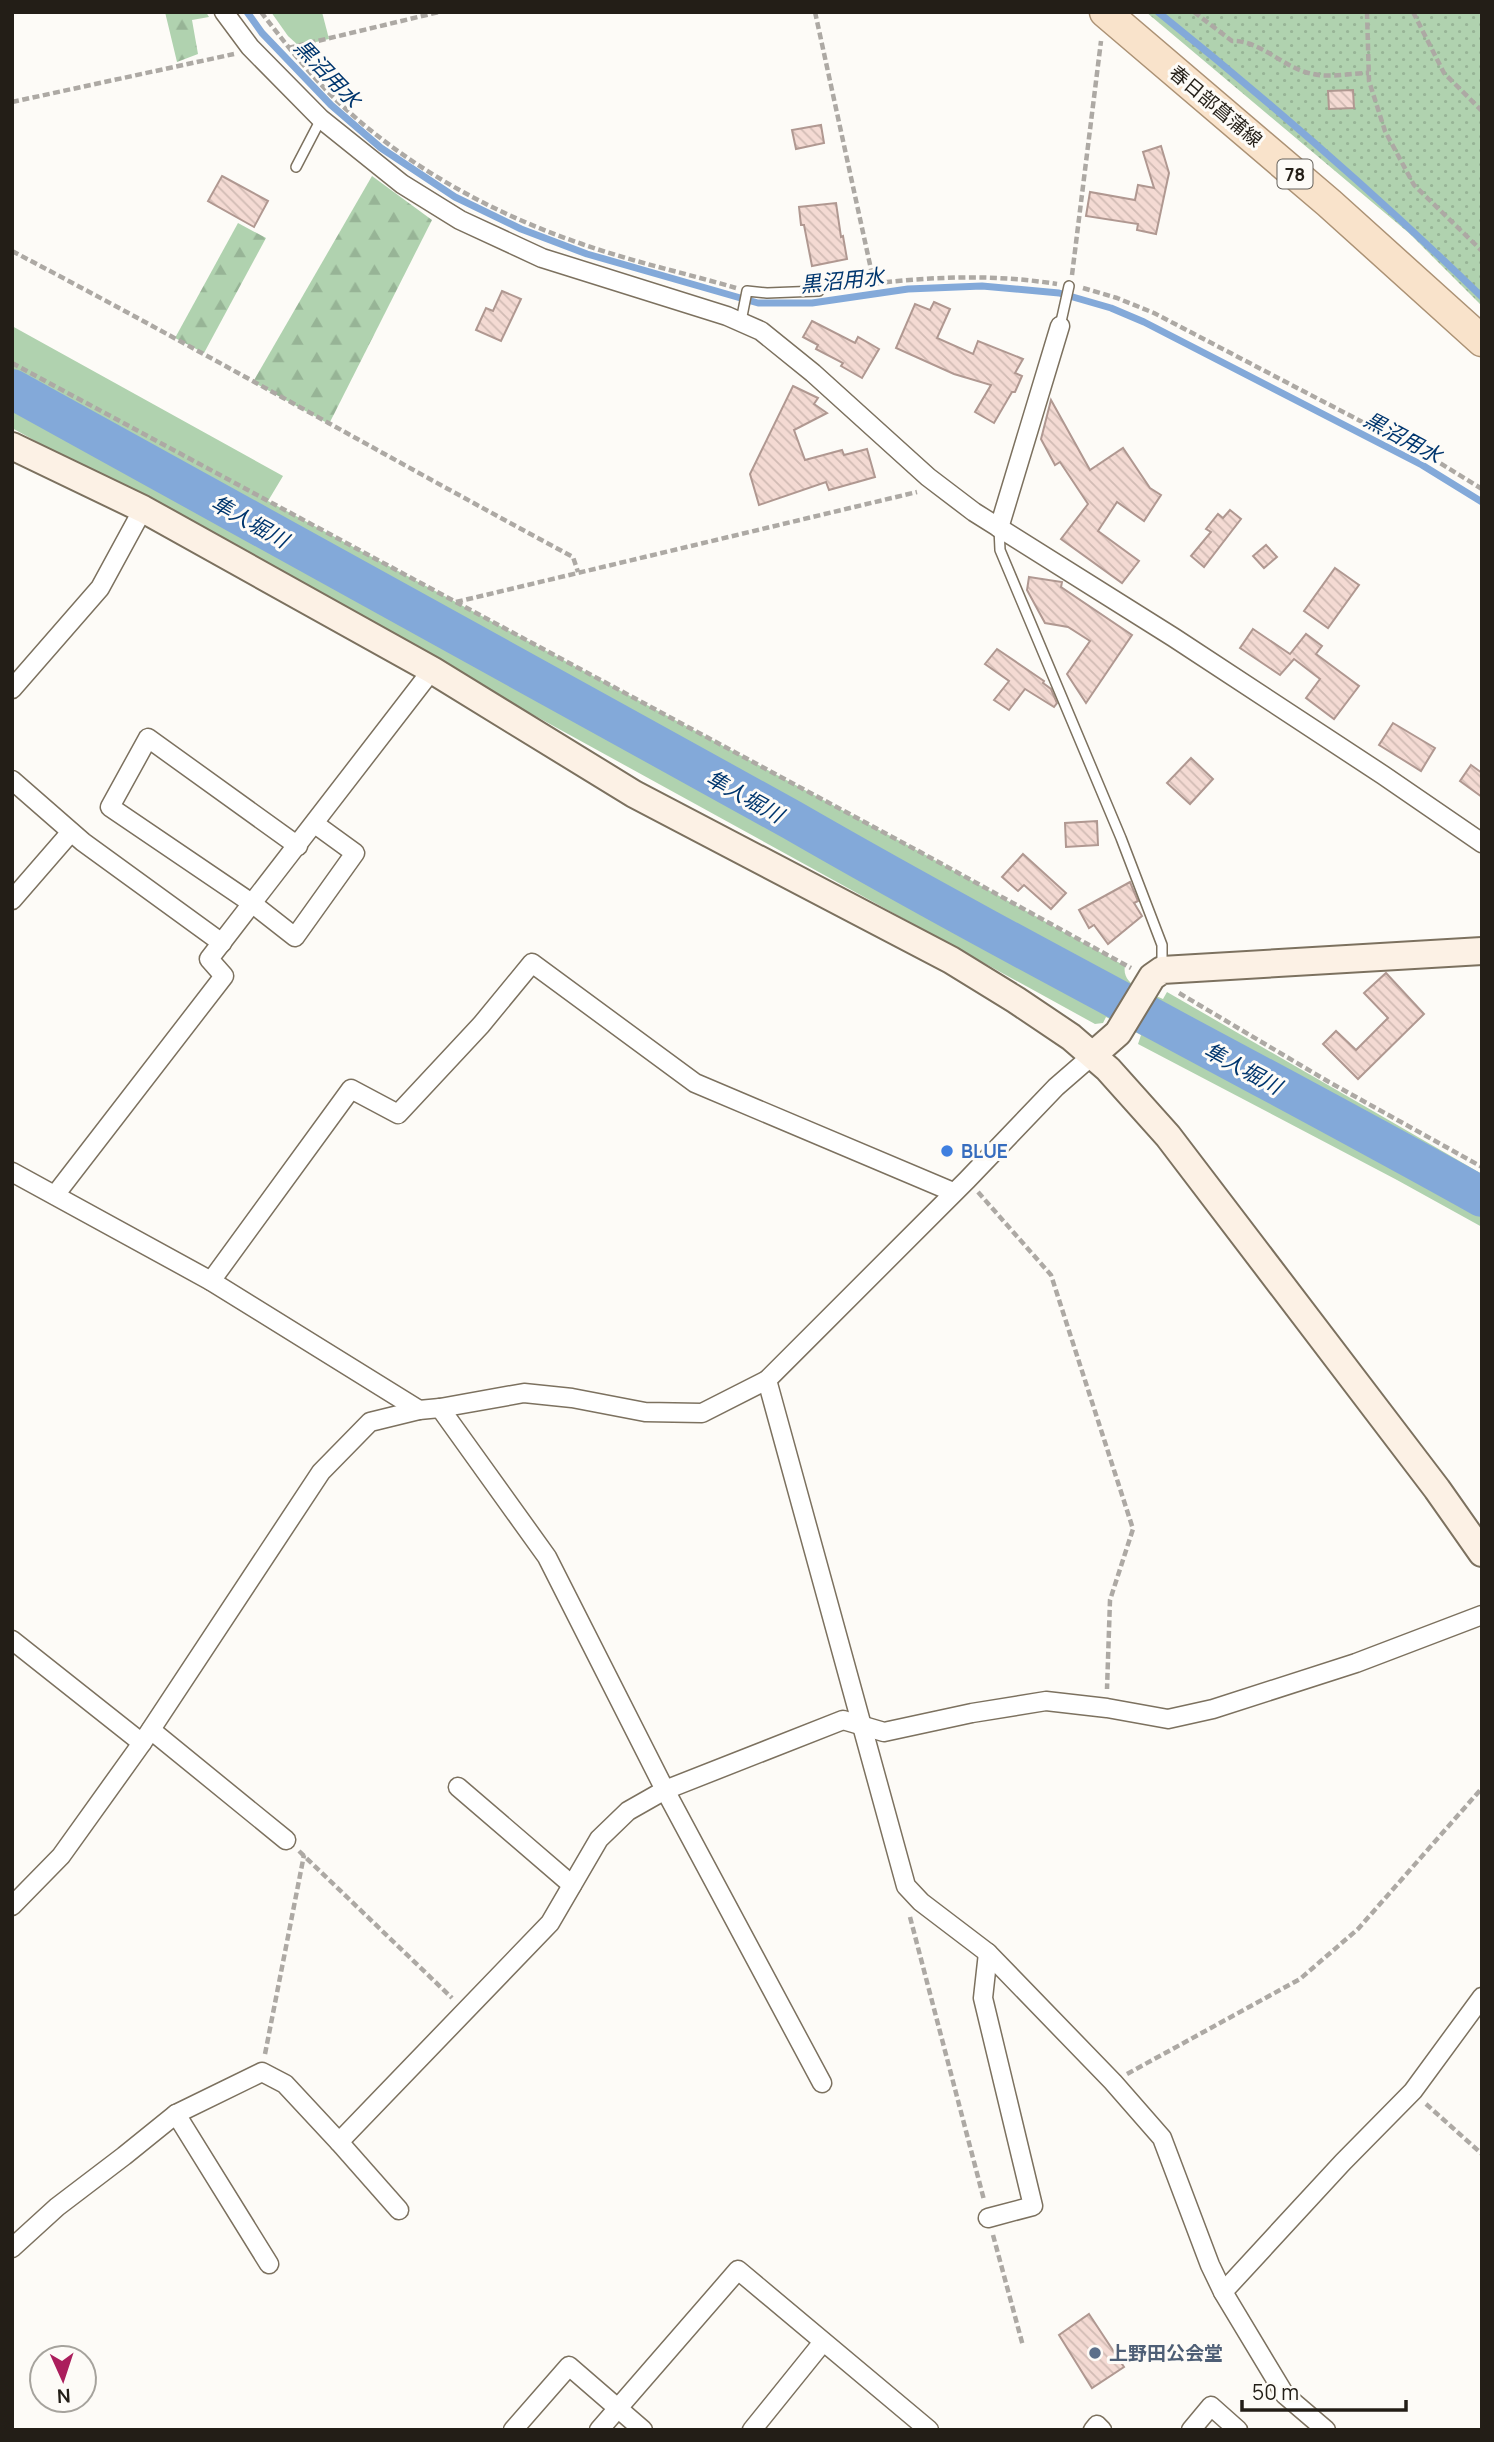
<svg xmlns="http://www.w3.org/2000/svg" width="1494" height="2442" font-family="Manrope,'Noto Sans JP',sans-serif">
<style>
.green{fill:#b0d2af}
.forest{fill:url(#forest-firs)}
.park{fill:url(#park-dots)}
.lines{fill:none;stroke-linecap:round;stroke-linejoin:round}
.stream{stroke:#83a9d9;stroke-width:7}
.river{stroke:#83a9d9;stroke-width:40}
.building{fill:url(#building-back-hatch);stroke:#b09891;stroke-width:2}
.lane-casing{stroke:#7c715f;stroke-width:12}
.street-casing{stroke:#7c715f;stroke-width:21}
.secondary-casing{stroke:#7c715f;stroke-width:30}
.primary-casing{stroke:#ac9275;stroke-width:33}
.path{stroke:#ada9a4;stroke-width:4.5;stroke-dasharray:7 3.5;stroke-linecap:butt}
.lane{stroke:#fff;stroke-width:9}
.street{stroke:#fff;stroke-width:18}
.secondary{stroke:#fcf1e5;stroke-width:26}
.primary{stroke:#f9e3cb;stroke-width:30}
.shop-dot{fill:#3f7fe0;stroke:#fdfbf7;stroke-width:2.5}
.service-dot{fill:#5c6f8a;stroke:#fdfbf7;stroke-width:2.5}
.labels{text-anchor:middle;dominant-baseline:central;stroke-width:6;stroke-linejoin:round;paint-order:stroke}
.shield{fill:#fdfbf7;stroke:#64605a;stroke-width:2}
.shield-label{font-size:18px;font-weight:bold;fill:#231e17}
.street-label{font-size:19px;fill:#231e17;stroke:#fdfbf7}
.shop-label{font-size:19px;font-weight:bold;fill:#366cbe;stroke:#fdfbf7;text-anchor:start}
.service-label{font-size:19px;font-weight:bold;fill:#4e5e75;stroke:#fdfbf7;text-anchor:start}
.water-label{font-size:21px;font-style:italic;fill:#00366e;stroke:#fdfbf7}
</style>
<defs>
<pattern id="forest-firs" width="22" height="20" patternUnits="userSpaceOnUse" patternTransform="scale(1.75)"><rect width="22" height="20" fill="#b0d2af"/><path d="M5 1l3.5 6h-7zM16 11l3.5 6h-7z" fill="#97b496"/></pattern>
<pattern id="park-dots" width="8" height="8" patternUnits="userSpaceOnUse" patternTransform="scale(1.75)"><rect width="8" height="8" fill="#b0d2af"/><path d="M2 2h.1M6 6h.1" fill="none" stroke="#97b496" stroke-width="1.8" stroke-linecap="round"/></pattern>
<pattern id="building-back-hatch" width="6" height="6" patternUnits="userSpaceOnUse" patternTransform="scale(1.75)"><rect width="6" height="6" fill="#f4dad3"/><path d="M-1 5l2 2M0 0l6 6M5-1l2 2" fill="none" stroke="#d1bbb4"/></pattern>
</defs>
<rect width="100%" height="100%" fill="#fdfbf7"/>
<g class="green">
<path d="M 271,12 L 322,12 L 329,39 L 299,46 L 288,36 Z"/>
<path d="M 12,326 L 283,476 L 268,501 L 922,853 L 1125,966 C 1121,986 1148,992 1163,999 L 1167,992 L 1482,1174 L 1482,1185 L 1121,990 L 886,856 L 12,379 Z"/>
<path d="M 12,408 L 392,612 L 476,664 L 1482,1212 L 1482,1227 L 1397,1180 L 1138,1044 L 1141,1035 L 1106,1017 L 1103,1023 L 1095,1024 L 12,428 Z"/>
</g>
<g class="forest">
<path d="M 165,12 L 206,12 L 209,17 L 192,20 L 198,54 L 177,62 Z"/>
<path d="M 372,176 L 432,220 L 329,424 L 253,382 Z"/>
<path d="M 238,223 L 266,238 L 204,353 L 175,338 Z"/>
</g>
<path class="park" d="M 1146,12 L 1482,12 L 1482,306 L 1410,234 Z"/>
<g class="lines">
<g class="stream">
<path d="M 247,12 L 262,33 L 331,105 L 381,148 L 455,197 L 521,229 L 587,254 L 758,303 L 812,303 L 908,289 L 982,286 L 1059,293 L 1111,308 L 1144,322 L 1422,465 L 1482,502"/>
<path d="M 1158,12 C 1270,102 1379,197 1482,297"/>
</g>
<path class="river" d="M 12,389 L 792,820 C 1019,951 1253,1069 1482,1197"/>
</g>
<g class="building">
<path d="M 1353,90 L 1354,108 L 1329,109 L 1328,91 Z"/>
<path d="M 821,125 L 824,143 L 796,149 L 792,130 Z"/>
<path d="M 1161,146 L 1169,173 L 1156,234 L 1137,230 L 1138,224 L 1086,216 L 1090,192 L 1135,200 L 1138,185 L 1154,188 L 1143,152 Z"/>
<path d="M 222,176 L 268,201 L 254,227 L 208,201 Z"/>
<path d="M 836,203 L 841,237 L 843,236 L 847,259 L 812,266 L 804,225 L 801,225 L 799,207 Z"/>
<path d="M 502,291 L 521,299 L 501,341 L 476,330 L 486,308 L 493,311 Z"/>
<path d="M 934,302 L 950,309 L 937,338 L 973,354 L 978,341 L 1023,359 L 1015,373 L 1022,376 L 1015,392 L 1012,392 L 994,423 L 975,412 L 991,385 L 954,374 L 896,348 L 915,304 L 930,310 Z"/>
<path d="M 812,321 L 855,343 L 858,337 L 879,349 L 862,378 L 841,366 L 843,363 L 816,349 L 818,345 L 803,337 Z"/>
<path d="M 793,386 L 818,398 L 814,404 L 827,413 L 794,430 L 805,460 L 842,450 L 844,455 L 867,449 L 875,477 L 829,490 L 826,482 L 759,505 L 750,474 Z"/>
<path d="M 1051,400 L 1090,470 L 1123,448 L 1150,488 L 1161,495 L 1144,521 L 1117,502 L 1098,531 L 1139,561 L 1122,583 L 1061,539 L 1088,504 L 1060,462 L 1055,465 L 1041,439 Z"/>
<path d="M 1230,510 L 1241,519 L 1204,567 L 1191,556 L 1211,532 L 1206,529 L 1218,514 L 1223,518 Z"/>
<path d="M 1266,545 L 1277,557 L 1264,568 L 1253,556 Z"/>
<path d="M 1335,568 L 1359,585 L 1328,628 L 1304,611 Z"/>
<path d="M 1029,577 L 1062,582 L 1061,587 L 1132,635 L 1086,703 L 1067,674 L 1090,641 L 1068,627 L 1045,623 L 1027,590 Z"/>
<path d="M 1253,629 L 1290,654 L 1306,634 L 1322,646 L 1316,654 L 1359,686 L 1334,719 L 1306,698 L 1320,679 L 1294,659 L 1280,675 L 1240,648 Z"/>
<path d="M 997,649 L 1044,681 L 1043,683 L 1051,689 L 1057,703 L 1054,707 L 1025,689 L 1009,710 L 994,700 L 1009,681 L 985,664 Z"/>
<path d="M 1393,723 L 1435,748 L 1421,771 L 1379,745 Z"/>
<path d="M 1191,758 L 1213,779 L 1190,804 L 1167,783 Z"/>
<path d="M 1471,765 L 1482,773 L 1482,797 L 1460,781 Z"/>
<path d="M 1097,821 L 1098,845 L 1066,847 L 1065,823 Z"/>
<path d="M 1023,854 L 1066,893 L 1051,909 L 1024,885 L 1018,891 L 1002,877 Z"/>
<path d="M 1130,882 L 1138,901 L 1134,903 L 1142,916 L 1108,944 L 1094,925 L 1089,928 L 1079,910 Z"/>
<path d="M 1386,973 L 1424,1014 L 1358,1079 L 1323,1044 L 1336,1031 L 1356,1050 L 1388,1018 L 1364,993 Z"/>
<path d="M 1089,2314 L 1124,2367 L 1092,2388 L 1059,2335 Z"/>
</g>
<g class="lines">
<g class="lane-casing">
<g id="lane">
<path d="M 296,167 L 321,119"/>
<path d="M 741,321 L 747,291 L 767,293 L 819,291"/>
<path d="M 1060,326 L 1069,286"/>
<path d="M 999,528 L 1000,550 L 1121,838 L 1162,945 L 1162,968"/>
</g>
</g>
<g class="street-casing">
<g id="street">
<path d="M 224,12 L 250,47 L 321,119 L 402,184 L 460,220 L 542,258 L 727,316 L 761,331 L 813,373 L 928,477 L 974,512 L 1173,637 L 1383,775 L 1482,843"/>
<path d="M 999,528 L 1060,326"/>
<path d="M 12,689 L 100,588 L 143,509"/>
<path d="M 12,780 L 83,842 L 222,943"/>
<path d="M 298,846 L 148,738 L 110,807 L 253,904 L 295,937 L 355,853 L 315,824"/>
<path d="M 12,900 L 71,832"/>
<path d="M 12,1172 L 211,1281 L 419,1410"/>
<path d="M 55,1195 L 224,976 L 209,959 L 432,670"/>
<path d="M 211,1281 L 351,1089 L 398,1114 L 481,1025 L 532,963 L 695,1083 L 953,1192"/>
<path d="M 767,1380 L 906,1886 L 921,1902 L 988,1953 L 1113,2082 L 1162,2138 L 1210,2265 L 1223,2292 L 1285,2395 L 1326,2430"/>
<path d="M 440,1408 L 547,1557 L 665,1790 L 822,2083"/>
<path d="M 12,1640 L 142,1743"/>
<path d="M 151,1730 L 286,1840"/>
<path d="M 458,1787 L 572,1885"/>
<path d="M 12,1906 L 61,1856 L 142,1743 L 321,1472 L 370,1422 L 419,1410 L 440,1408 L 524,1393 L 572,1398 L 645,1412 L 702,1413 L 767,1380 L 967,1180 L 1056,1087 L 1094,1054"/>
<path d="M 988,1953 L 983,1998 L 1033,2206 L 988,2218"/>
<path d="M 176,2114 L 269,2264"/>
<path d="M 339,2142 L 399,2210"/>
<path d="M 12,2248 L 57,2207 L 124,2156 L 176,2114 L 262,2072 L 285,2084 L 339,2142 L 550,1923 L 599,1839 L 628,1811 L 665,1790 L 843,1720 L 884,1732 L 972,1713 L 1046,1701 L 1107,1708 L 1168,1719 L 1213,1709 L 1356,1663 L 1482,1615"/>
<path d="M 1223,2292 L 1343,2162 L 1413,2091 L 1482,1997"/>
<path d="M 513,2430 L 569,2366 L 643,2430"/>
<path d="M 599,2430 L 738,2270 L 929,2430"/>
<path d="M 752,2430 L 823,2342"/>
<path d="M 1093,2430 L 1097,2425 L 1102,2430"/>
<path d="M 1191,2430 L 1211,2406 L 1238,2430"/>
</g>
</g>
<g class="secondary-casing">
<g id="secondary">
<path d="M 12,446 L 143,509 L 432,670 L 634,794 L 951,960 L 1016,1000 L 1071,1037 L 1108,1069 L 1168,1136 L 1437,1489 L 1482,1553"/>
<path d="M 1094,1054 L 1118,1033 L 1152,977 L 1162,970 L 1482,951"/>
</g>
</g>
<g class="primary-casing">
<path id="primary" d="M 1105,12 L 1329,203 L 1482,341"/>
</g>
<g class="path">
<path d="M 261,12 C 284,42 307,71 333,97 C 403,165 491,213 582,244 C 633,262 685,273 736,288"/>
<path d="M 815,12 L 874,283"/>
<path d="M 1194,12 L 1232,41 C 1261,40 1284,69 1313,74 C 1330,78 1352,73 1369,73"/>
<path d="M 1367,12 L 1369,81 L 1385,131 L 1414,185 L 1482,251"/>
<path d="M 1413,12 L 1444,73 L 1482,111"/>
<path d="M 288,48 L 439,12"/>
<path d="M 12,102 L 234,54"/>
<path d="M 12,251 C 201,350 385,456 573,557 L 578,572"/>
<path d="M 1072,275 L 1101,41"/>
<path d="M 1083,288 L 1117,298 L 1154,313 L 1435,460 L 1482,489"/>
<path d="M 833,289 C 908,278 982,272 1057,284"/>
<path d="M 12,363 L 922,853 L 1131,968"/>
<path d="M 456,602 L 917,492"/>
<path d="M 1179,993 L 1329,1082 L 1482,1167"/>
<path d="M 978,1192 L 1051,1275 L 1133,1529 L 1110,1600 L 1107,1689"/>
<path d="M 299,1851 L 452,1998"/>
<path d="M 910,1917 L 984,2200"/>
<path d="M 265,2054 L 304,1855"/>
<path d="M 1127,2074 L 1300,1979 L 1358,1929 L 1482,1788"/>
<path d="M 1426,2104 L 1482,2154"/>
<path d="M 993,2235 L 1023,2346"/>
</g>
<use href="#lane" class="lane"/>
<use href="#street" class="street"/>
<use href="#secondary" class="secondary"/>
<use href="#primary" class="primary"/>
</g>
<circle class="shop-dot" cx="947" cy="1151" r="7"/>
<circle class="service-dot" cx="1095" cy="2353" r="7"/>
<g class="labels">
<rect class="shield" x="1277.5" y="159.5" width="35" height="29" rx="5"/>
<g class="shield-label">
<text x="1295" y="174">78</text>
</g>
<g class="street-label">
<text transform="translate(1216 106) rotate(40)">春日部菖蒲線</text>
</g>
<g class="shop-label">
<text x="961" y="1151">BLUE</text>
</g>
<g class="service-label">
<text x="1109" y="2353">上野田公会堂</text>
</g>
<g class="water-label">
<text transform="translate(328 73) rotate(46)">黒沼用水</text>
<text transform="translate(842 280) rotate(-6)">黒沼用水</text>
<text transform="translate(1403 437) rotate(28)">黒沼用水</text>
<text transform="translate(250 521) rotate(29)">隼人堀川</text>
<text transform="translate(745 796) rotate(29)">隼人堀川</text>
<text transform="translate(1243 1068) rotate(28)">隼人堀川</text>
</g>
</g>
<rect width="1494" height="2442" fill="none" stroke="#231e17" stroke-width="28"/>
<g transform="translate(63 2379) rotate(177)"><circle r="33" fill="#fdfbf7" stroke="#a6a39d" stroke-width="2"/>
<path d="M0-5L12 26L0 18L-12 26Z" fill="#ab1e5c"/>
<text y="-10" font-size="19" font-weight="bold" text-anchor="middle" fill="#231e17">N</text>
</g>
<path d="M1242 2400v10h164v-10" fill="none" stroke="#231e17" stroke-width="3.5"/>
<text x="1252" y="2400" font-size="21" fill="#231e17" stroke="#fdfbf7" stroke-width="5" paint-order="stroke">50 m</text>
</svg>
